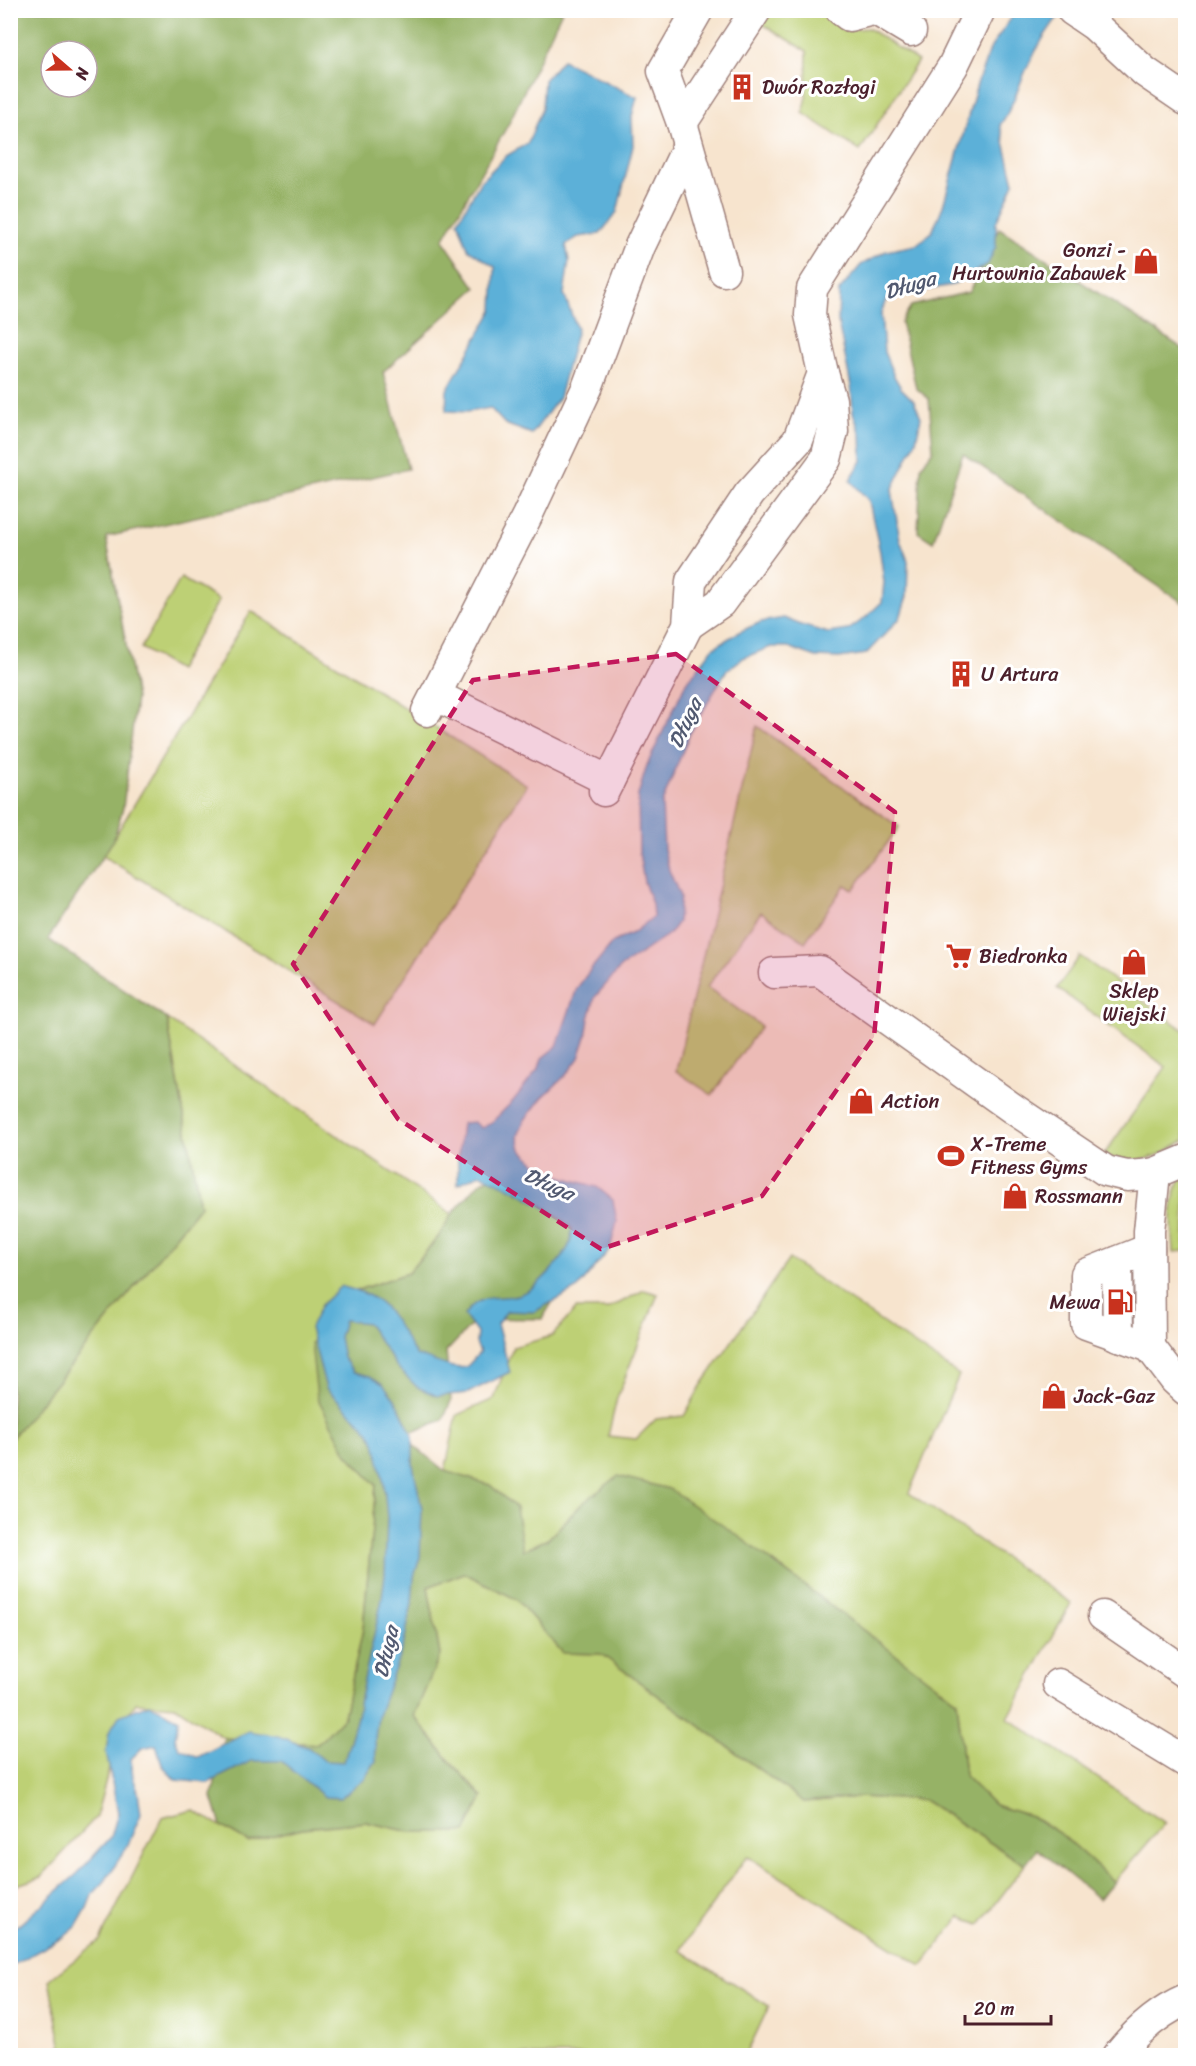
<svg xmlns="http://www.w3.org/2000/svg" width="1196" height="2066" font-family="Sriracha,sans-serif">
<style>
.green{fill:#bdd074;stroke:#847850;stroke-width:1.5}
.forest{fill:#96b266;stroke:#706848;stroke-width:1.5;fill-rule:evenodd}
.water{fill:#5cb0d8;stroke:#536882;stroke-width:1.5}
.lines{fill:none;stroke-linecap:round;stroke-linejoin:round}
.minor-casing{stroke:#a0827c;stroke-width:33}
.minor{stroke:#fff;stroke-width:30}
.marked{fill:#c2185b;fill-opacity:0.2;stroke:#c2185b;stroke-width:4.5;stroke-dasharray:12 8;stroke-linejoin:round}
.labels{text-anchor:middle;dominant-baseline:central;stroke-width:6;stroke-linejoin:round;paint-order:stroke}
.poi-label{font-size:20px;fill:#4a1f2b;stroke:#fff;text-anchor:start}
.water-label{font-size:21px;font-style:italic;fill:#515970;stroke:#fff}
</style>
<rect width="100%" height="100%" fill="#fff"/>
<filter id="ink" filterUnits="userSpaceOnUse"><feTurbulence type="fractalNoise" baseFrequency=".0167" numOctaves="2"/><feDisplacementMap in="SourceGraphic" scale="12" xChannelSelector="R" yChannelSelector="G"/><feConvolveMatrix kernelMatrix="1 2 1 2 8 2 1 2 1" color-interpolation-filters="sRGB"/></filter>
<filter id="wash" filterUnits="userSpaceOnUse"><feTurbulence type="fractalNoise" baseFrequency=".008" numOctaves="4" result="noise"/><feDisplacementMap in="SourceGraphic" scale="24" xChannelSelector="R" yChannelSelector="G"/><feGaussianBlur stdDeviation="1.35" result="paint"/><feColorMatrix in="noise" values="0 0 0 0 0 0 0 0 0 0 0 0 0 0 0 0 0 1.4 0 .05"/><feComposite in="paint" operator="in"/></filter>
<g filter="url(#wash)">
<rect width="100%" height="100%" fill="#f7e4ce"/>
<g class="green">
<path d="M 769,11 L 820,11 L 844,30 L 868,28 L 918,61 L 860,151 L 803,113 L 806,101 L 807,51 L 761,23 Z"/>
<path d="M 181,578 L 219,600 L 178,670 L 141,648 Z"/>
<path d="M 251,611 L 527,785 L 375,1024 L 103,856 Z"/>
<path d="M 757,726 L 899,827 L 853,890 L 845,885 L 805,942 L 761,912 L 707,987 L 761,1026 L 712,1095 L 676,1071 Z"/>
<path d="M 1080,956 L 1185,1031 L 1185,1140 C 1150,1161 1144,1164 1103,1156 L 1166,1067 L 1057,988 Z"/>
<path d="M 167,1019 L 452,1214 L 439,1236 L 408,1273 L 343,1295 L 347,1454 L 376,1485 L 363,1629 L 344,1717 L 318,1744 L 224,1738 L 175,1706 L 136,1703 L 115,1733 L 110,1765 L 96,1817 L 41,1877 L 11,1887 L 11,1439 L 200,1206 Z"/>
<path d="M 1185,1173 L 1185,1251 L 1174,1252 C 1172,1224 1167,1196 1185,1173 Z"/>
<path d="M 789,1259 L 959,1375 L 909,1493 L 1071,1603 L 1008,1718 L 1165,1823 L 1114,1882 L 1062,1835 L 1031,1816 L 994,1805 L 965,1776 L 957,1700 L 583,1503 L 548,1539 L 523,1550 L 445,1471 L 457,1415 L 494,1399 L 513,1347 L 552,1336 L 576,1309 L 608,1309 L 644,1290 L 658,1294 L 617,1398 L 608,1436 L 636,1439 L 656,1419 L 684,1416 L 701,1386 Z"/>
<path d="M 464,1573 L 516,1599 L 563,1653 L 601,1654 L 804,1802 L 858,1797 L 924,1800 L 1025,1865 L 980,1924 L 960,1917 L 922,1966 L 747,1856 L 680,1950 L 769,2006 L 747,2053 L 749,2055 L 66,2055 L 62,2049 L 49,1980 L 100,1940 L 162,1818 L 193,1810 L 248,1842 L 302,1828 L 366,1822 L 411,1832 L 483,1797 L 452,1764 L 414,1716 L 440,1655 L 428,1587 Z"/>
</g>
<g class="forest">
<path d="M 11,10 L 562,11 L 509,123 L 443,240 L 476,288 L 383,372 L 408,469 L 106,537 L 136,698 L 123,808 L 113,841 L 48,939 L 167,1019 L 200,1206 L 11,1439 ZM 51,51 L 87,51 L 87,87 L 51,87 Z"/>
<path d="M 999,228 L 1185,350 L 1185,604 L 963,454 L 933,542 L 918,532 L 921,467 L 933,450 L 929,399 L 916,388 L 901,322 L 911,306 L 969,292 Z"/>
<path d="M 497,1174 L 592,1239 L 542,1319 L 478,1318 L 446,1352 L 451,1401 L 443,1420 L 402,1436 L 445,1471 L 490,1485 L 516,1508 L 523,1550 L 548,1539 L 583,1503 L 618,1476 L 669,1489 L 741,1538 L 957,1701 L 965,1776 L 994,1805 L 1031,1816 L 1062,1835 L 1114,1882 L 1099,1899 L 1037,1849 L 1025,1865 L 924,1800 L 858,1797 L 804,1802 L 601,1654 L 563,1653 L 516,1599 L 464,1573 L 428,1587 L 440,1655 L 414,1716 L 452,1764 L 483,1797 L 465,1832 L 411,1832 L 366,1822 L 302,1828 L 248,1842 L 221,1826 L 212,1797 L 224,1738 L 318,1744 L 344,1717 L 363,1629 L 376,1485 L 347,1454 L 317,1397 L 311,1343 L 343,1295 L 408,1273 L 439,1236 L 452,1214 L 479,1183 Z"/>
</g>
<g class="water">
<path d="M 1016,11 L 1063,11 C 1049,27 1037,47 1028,66 C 1018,86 1013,108 1000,125 L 1014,183 L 996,223 L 996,246 L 988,264 L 952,285 L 910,293 L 886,300 L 881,313 L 884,352 L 894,376 L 901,388 L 914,401 L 921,417 L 916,441 L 892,490 L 900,540 L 908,561 L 907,596 L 900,618 L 866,654 L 839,658 L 816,657 L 788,647 L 771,647 L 743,658 L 726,671 L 690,733 L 662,803 L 664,849 L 669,870 L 680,896 L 678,922 L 669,934 L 621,967 L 595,997 L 589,1019 L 586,1037 L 579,1058 L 566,1075 L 542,1098 L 524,1121 L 518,1136 L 521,1149 L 533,1161 L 549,1173 L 597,1187 L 613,1200 L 617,1222 L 610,1249 L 578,1288 L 534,1312 L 507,1311 L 497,1324 L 510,1372 L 468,1393 L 437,1396 L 417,1387 L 397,1367 L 367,1323 L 344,1320 L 339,1337 L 343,1358 L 354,1372 L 370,1376 L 383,1384 L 395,1399 L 413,1436 L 413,1465 L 422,1509 L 420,1557 L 414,1577 L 412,1604 L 404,1643 L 378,1716 L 375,1739 L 376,1761 L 364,1779 L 340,1798 L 325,1797 L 281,1761 L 251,1761 L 208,1783 L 175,1780 L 162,1765 L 156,1745 L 142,1748 L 131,1759 L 133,1777 L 138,1792 L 141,1814 L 127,1847 L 105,1881 L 92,1895 L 87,1908 L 76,1927 L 64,1937 L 11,1966 L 10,1929 L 20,1924 L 78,1873 L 111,1837 L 118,1813 L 106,1751 L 109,1732 L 119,1716 L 149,1704 L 179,1719 L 175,1738 L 179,1748 L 198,1757 L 248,1731 L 278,1736 L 309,1748 L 325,1761 L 344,1762 L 357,1717 L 360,1698 L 381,1604 L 385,1575 L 387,1518 L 384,1485 L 375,1442 L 365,1427 L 326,1388 L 310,1328 L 321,1305 L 341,1286 C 349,1289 360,1291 368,1295 C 393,1308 401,1333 416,1355 C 429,1358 457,1373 467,1366 C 472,1362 476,1356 480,1352 L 476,1343 L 477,1333 L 464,1315 C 484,1288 500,1303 523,1293 C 537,1288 565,1257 570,1243 C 572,1239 571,1233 572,1229 C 547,1205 512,1188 480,1174 L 458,1184 L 458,1159 L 462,1123 L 474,1122 L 482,1128 L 492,1122 L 513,1101 L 539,1068 L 542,1058 L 557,1046 L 577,988 L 591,969 L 613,942 L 633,933 L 653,917 L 652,904 L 644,882 L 639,853 L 638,795 L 647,765 L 685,685 L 713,648 L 739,632 L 761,622 L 784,618 L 801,625 L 828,633 L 848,630 L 865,618 L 882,602 L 884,582 L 880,552 L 869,501 L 850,480 L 862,461 L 861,435 L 853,413 L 851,386 L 838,322 L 839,291 L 861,265 L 886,251 L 916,245 L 932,232 L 943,206 L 978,81 L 991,47 Z"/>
<path d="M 562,60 C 588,71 611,86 637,97 L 632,116 L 633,146 L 617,212 L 600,234 L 578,237 L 566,245 L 569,261 L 564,294 L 577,329 L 559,398 L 532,434 L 505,424 L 490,408 L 468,412 L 446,411 L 447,390 L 493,310 L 495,267 L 468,249 L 458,221 L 481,181 L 506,156 L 528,143 L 542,108 L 544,80 Z"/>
</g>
</g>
<g filter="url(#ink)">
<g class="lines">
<g class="minor-casing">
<g id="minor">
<path d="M 698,10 L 663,71 L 682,123 L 724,271"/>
<path d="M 841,10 L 849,16 L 873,10"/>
<path d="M 876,10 L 911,31"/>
<path d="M 1072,10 L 1094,25 L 1145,72 L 1186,100"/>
<path d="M 682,123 L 756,10"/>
<path d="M 688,625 L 720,603 L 826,459 L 833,431 L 831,400 L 823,373"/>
<path d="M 435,695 L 609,781"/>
<path d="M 427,711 L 527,516 L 587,388 L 640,246 L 688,146"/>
<path d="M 604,791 L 688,625 L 691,581 L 749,494 L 798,440 L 823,373 L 810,315 L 812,289 L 953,66 L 980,10"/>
<path d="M 774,973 L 820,971 L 1012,1108 L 1106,1171 L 1127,1176 L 1141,1175 L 1155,1173 L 1186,1160"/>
<path d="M 1149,1249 L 1086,1274 L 1086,1324 L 1150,1347 L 1175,1380 L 1186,1390"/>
<path d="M 1117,1262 L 1118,1336"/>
<path d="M 1150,1347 L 1149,1231 L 1155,1173"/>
<path d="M 1103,1616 L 1186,1673"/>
<path d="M 1058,1684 L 1186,1762"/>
<path d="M 1117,2056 C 1135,2033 1158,2012 1186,2000"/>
</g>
</g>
<use href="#minor" class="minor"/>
</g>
</g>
<path class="marked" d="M 676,654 L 895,812 L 874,1037 L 762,1196 L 601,1249 L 398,1119 L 293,964 L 473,680 Z"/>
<defs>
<g id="building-bare" transform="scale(2.07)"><path d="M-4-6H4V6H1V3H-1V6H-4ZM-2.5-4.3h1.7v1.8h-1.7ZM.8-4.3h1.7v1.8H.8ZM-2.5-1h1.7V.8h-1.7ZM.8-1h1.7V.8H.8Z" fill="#c8321e" stroke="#fff" stroke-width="2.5" paint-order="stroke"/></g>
<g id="shop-bare" transform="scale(2.07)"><path d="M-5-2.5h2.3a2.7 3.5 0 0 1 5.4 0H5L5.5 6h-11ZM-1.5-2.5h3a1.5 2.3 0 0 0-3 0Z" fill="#c8321e" stroke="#fff" stroke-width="2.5" paint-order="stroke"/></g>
<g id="supermarket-bare" transform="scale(2.07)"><path d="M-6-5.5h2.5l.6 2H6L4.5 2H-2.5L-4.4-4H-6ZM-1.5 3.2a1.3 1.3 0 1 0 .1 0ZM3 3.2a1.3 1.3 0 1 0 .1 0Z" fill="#c8321e" stroke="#fff" stroke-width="2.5" paint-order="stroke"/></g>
<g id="stadium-bare" transform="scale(2.07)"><path d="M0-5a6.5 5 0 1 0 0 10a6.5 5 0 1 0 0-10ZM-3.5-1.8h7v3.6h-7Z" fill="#c8321e" stroke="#fff" stroke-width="2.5" paint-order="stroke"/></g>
<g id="fuel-bare" transform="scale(2.07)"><path d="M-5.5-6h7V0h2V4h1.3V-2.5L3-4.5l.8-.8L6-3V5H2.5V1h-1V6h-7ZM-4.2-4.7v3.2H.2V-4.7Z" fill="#c8321e" stroke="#fff" stroke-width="2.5" paint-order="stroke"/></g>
</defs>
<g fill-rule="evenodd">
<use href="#building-bare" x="742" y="87"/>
<use href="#shop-bare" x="1146" y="261"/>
<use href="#building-bare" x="961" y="674"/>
<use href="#supermarket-bare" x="959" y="956"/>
<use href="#shop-bare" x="1134" y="962"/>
<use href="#shop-bare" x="861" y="1101"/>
<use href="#stadium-bare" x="951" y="1156"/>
<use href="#shop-bare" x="1015" y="1196"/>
<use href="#fuel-bare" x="1120" y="1302"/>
<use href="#shop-bare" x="1054" y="1396"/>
</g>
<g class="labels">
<g class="poi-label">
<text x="762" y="87">Dwór Rozłogi</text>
<text x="1126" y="250" text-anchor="end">Gonzi -<tspan x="1126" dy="23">Hurtownia Zabawek</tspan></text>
<text x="981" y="674">U Artura</text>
<text x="979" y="956">Biedronka</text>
<text x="1134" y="991" text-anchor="middle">Sklep<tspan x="1134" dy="23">Wiejski</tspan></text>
<text x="881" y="1101">Action</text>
<text x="971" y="1144">X-Treme<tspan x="971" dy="23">Fitness Gyms</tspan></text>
<text x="1035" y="1196">Rossmann</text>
<text x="1100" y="1302" text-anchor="end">Mewa</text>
<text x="1074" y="1396">Jack-Gaz</text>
</g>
<g class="water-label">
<text transform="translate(910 285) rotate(-17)">Długa</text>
<text transform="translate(685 723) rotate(-65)">Długa</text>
<text transform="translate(549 1184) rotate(24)">Długa</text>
<text transform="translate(386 1652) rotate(-77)">Długa</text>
</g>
</g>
<rect width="1196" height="2066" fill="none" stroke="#fff" stroke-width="36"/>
<g transform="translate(69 69) rotate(110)"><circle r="28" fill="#ffffff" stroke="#b7a5aa" stroke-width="1.5"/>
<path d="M0-4.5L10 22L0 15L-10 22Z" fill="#c8321e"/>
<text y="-9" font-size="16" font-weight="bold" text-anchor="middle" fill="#4a1f2b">N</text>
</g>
<path d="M965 2015v9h86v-9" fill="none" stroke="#4a1f2b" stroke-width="3"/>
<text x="974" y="2015" font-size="18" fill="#4a1f2b" stroke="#ffffff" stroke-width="4.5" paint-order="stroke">20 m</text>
</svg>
